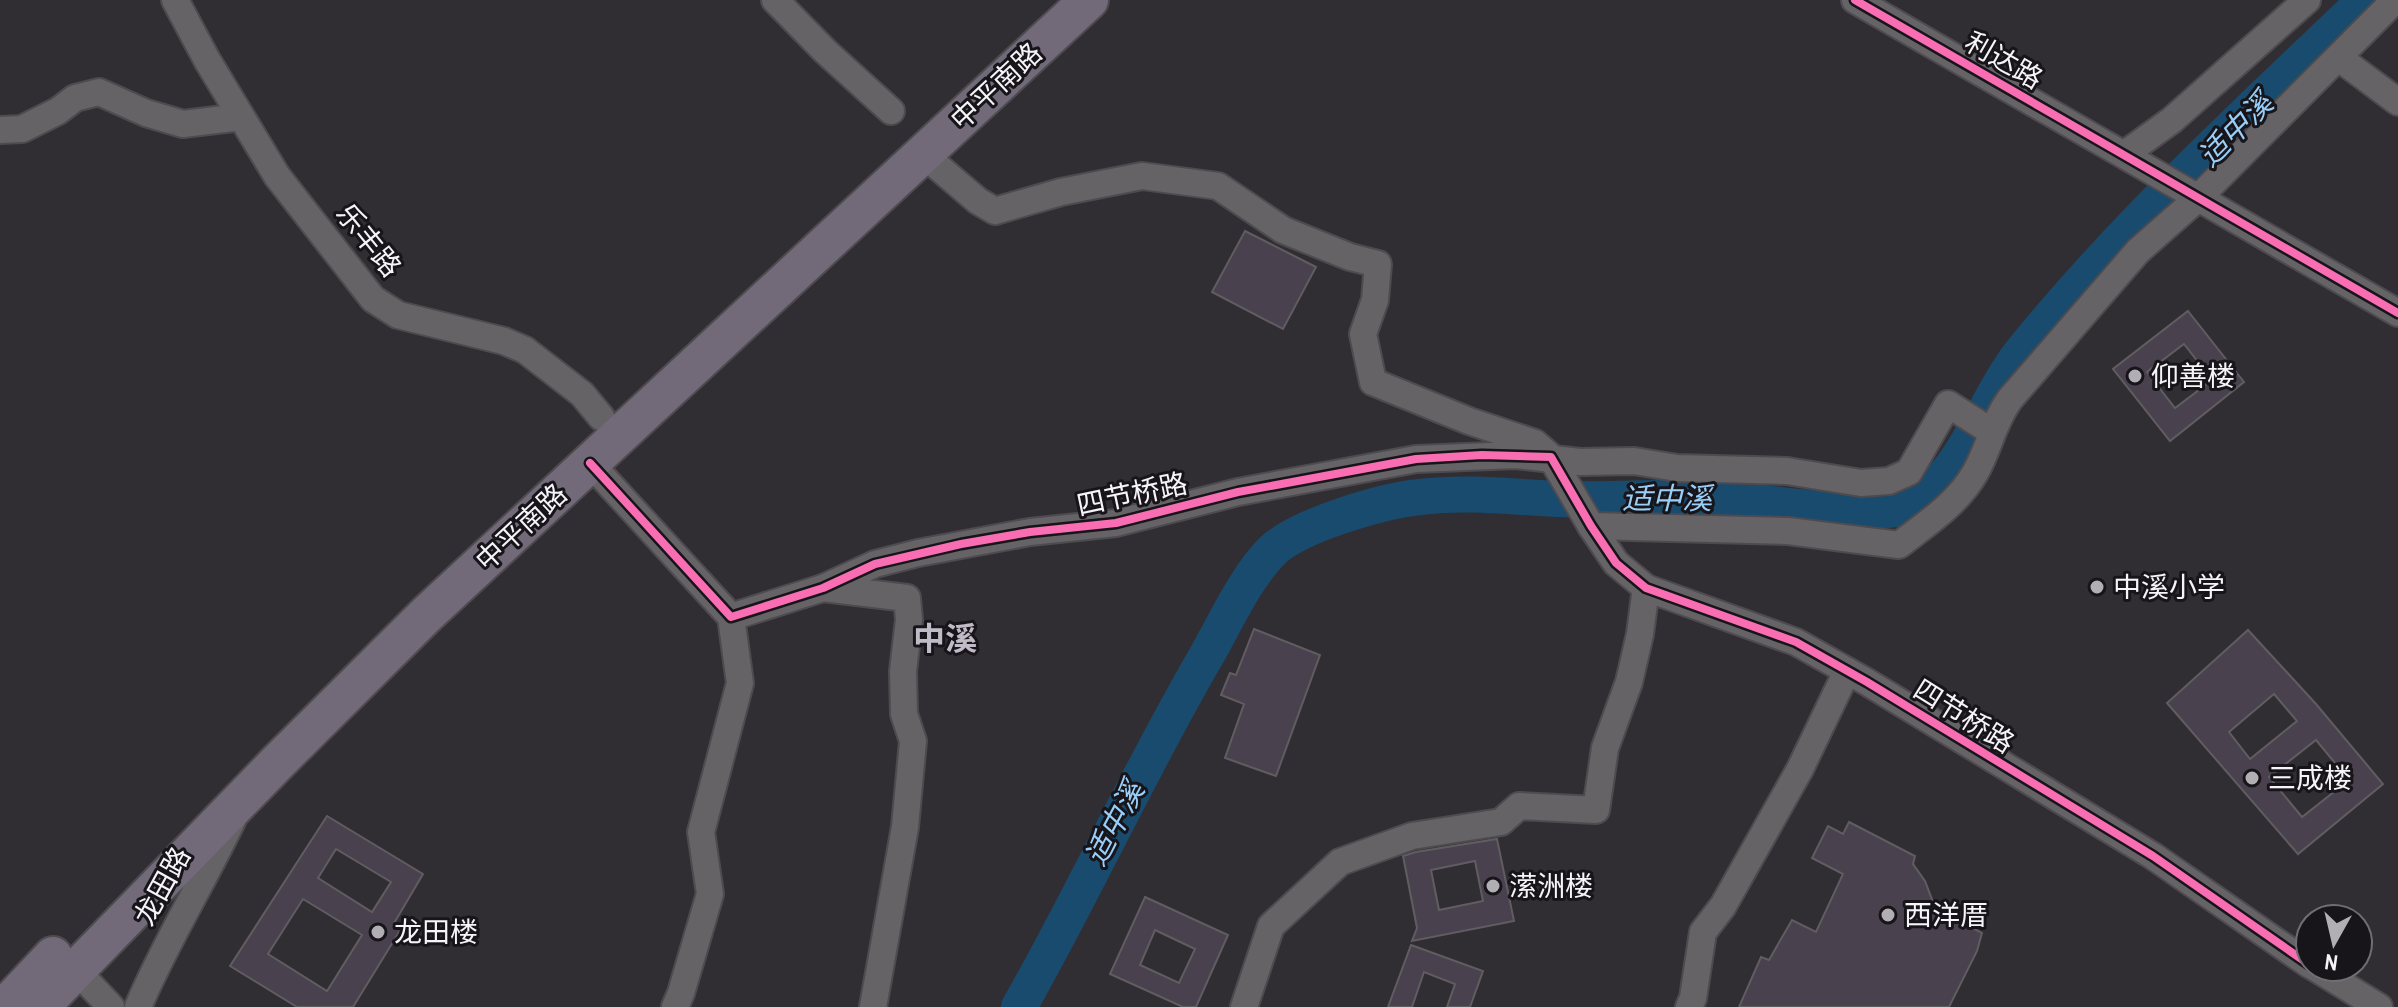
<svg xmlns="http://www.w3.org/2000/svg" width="2398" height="1007" font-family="'Archivo Narrow','Noto Sans SC',sans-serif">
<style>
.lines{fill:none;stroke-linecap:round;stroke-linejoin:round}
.river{stroke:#194b6e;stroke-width:36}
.building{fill:#4a414f;stroke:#605d61;stroke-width:2;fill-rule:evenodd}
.minor-casing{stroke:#4d4b4f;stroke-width:30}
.highway-casing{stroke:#4d4b4f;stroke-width:42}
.minor{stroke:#656366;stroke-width:26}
.highway{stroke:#726a79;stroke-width:38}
.cycleway-casing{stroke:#171519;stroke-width:13}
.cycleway{stroke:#f96db3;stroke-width:8}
.poi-dot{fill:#b1aeb4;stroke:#171519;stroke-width:3}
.labels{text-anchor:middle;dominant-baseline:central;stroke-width:6;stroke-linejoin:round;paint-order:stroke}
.street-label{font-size:28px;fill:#f6f3f9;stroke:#171519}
.poi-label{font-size:28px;fill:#f6f3f9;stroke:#171519;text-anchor:start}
.water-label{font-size:30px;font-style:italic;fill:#99cef8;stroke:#171519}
.quarter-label{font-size:32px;font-weight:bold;fill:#c1bbc7;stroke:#171519}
</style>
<rect width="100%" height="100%" fill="#312e33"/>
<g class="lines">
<path class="river" d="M 1019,1007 C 1085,891 1140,769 1208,653 C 1226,621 1246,577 1272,551 C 1299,525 1382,501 1420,497 C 1467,491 1512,497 1559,499 C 1593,500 1628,498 1662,498 C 1683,498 1706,497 1727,499 C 1765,502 1872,519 1903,507 C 1964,481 1982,402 2020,354 C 2123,226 2246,114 2365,0"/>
</g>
<g class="building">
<path d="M 1245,231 L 1316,267 L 1283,329 L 1212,292 Z"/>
<path d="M 2188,311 L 2244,382 L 2170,441 L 2113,369 ZM 2184,344 L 2212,380 L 2175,408 L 2147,372 Z"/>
<path d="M 1254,629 L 1320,655 L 1276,776 L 1225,758 L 1244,704 L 1221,695 L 1230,673 L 1236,675 Z"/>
<path d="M 2248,630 L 2316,704 L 2383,784 L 2298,854 L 2167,703 ZM 2274,694 L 2297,721 L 2250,759 L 2229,732 ZM 2316,740 L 2349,780 L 2302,817 L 2269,777 Z"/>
<path d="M 327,816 L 423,874 L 393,925 L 401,929 L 353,1007 L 297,1007 L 230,966 ZM 336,849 L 391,882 L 372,912 L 318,878 ZM 303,899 L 362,935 L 327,991 L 268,954 Z"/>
<path d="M 1849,822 L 1915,856 L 1913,864 L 1925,881 L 1933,902 L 1947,909 L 1945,913 L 1982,933 L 1977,951 L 1949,1007 L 1739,1007 L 1761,957 L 1769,960 L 1792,920 L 1816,932 L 1843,874 L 1812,858 L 1828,826 L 1843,834 Z"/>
<path d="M 1497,839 L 1514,921 L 1412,941 L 1417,928 L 1403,856 L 1416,852 ZM 1475,861 L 1483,901 L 1439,910 L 1431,870 Z"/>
<path d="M 1145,897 L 1228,935 L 1196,1007 L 1183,1007 L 1110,974 ZM 1155,930 L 1195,949 L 1179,983 L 1140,965 Z"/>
<path d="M 1411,945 L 1483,971 L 1470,1007 L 1447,1007 L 1455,984 L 1424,972 L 1412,1007 L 1388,1007 Z"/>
</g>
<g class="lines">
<g class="minor-casing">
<g id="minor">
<path d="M 175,0 L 207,60 L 277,176 L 373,299 L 398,315 L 504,341 L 525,350 L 582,394 L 601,417"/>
<path d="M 775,0 L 825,51 L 891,111"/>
<path d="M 1855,0 L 2398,313"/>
<path d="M 2339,58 L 2398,102"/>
<path d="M 0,130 L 22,129 L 58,111 L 75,98 L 99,92 L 146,113 L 183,124 L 241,117"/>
<path d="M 923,154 L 978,201 L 995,211 L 1061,192 L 1142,176 L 1218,186 L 1283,230 L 1350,257 L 1378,264 L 1375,300 L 1363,334 L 1373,382 L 1469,421 L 1535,443 L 1551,457 L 1591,526 L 1616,563 L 1646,588 L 1796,642 L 1867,682 L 2153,856 L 2310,965"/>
<path d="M 2125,154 L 2172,120 L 2307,0"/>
<path d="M 590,463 L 731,617 L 740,683 L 701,832 L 710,894 L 681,993 L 675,1007"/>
<path d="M 1591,526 L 1788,531 L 1899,545 C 1927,523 1957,504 1975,473 C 1989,449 1993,422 2010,399 L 2138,251 L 2198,198 L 2395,0"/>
<path d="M 823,588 L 907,598 L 909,620 L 903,671 L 904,714 L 913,741 L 905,827 L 873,1007"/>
<path d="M 731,617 L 823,588 L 875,564 L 918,553 L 1030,532 L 1116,523 L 1238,492 L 1416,459 L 1516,455 L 1580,462 L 1634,461 L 1677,468 L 1787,471 L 1861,483 L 1889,481 L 1909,472 L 1948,404 L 1992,432"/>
<path d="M 2314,967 L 2379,1007"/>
<path d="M 76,970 L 111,1007"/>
<path d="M 138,1007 C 165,943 202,884 232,821"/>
<path d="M 1244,1007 L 1271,926 L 1340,862 L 1412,836 L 1501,822 L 1519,806 L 1596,810 L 1605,748 L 1629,682 L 1640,634 L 1646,588"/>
<path d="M 1689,1007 L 1693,998 L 1703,932 L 1723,906 L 1800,769 L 1847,671"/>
</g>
</g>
<g class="highway-casing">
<g id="highway">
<path d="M 5,1007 L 53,956"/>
<path d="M 40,1007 L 276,764 L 427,614 L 1089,0"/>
</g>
</g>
<use href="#minor" class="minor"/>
<use href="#highway" class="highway"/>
<g class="cycleway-casing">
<g id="cycleway">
<path d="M 1855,0 L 2398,313"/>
<path d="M 590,463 L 731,617 L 823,588 L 875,564 L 961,544 L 1030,532 L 1116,523 L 1238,492 L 1416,459 L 1482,455 L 1551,457 L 1591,526 L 1616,563 L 1646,588 L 1796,642 L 1867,682 L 2153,856 L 2310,965"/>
</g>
</g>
<use href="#cycleway" class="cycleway"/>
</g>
<g class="poi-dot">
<circle cx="2135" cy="376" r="8"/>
<circle cx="2097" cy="587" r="8"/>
<circle cx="2252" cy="778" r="8"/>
<circle cx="1493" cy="886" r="8"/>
<circle cx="1888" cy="915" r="8"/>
<circle cx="378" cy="932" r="8"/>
</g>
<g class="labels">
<g class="street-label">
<text transform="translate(2004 60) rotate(30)">利达路</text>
<text transform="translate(996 86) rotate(-43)">中平南路</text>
<text transform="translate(369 240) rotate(51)">乐丰路</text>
<text transform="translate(1132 494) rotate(-12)">四节桥路</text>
<text transform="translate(521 527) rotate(-43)">中平南路</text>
<text transform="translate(1964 716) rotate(32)">四节桥路</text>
<text transform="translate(162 886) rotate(-61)">龙田路</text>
</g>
<g class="poi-label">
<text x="2151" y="376">仰善楼</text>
<text x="2113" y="587">中溪小学</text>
<text x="2268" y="778">三成楼</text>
<text x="1509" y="886">潆洲楼</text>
<text x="1904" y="915">西洋厝</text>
<text x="394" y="932">龙田楼</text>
</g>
<g class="water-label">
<text transform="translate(2235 129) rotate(-45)">适中溪</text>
<text x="1667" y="498">适中溪</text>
<text transform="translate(1114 823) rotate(-62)">适中溪</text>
</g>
<g class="quarter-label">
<text x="945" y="638">中溪</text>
</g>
</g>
<g transform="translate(2334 943) rotate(188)"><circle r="38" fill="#171519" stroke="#706e73" stroke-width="2"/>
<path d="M0-6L14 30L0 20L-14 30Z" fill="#b1aeb4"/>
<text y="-12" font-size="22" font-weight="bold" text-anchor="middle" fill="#f6f3f9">N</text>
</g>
</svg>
